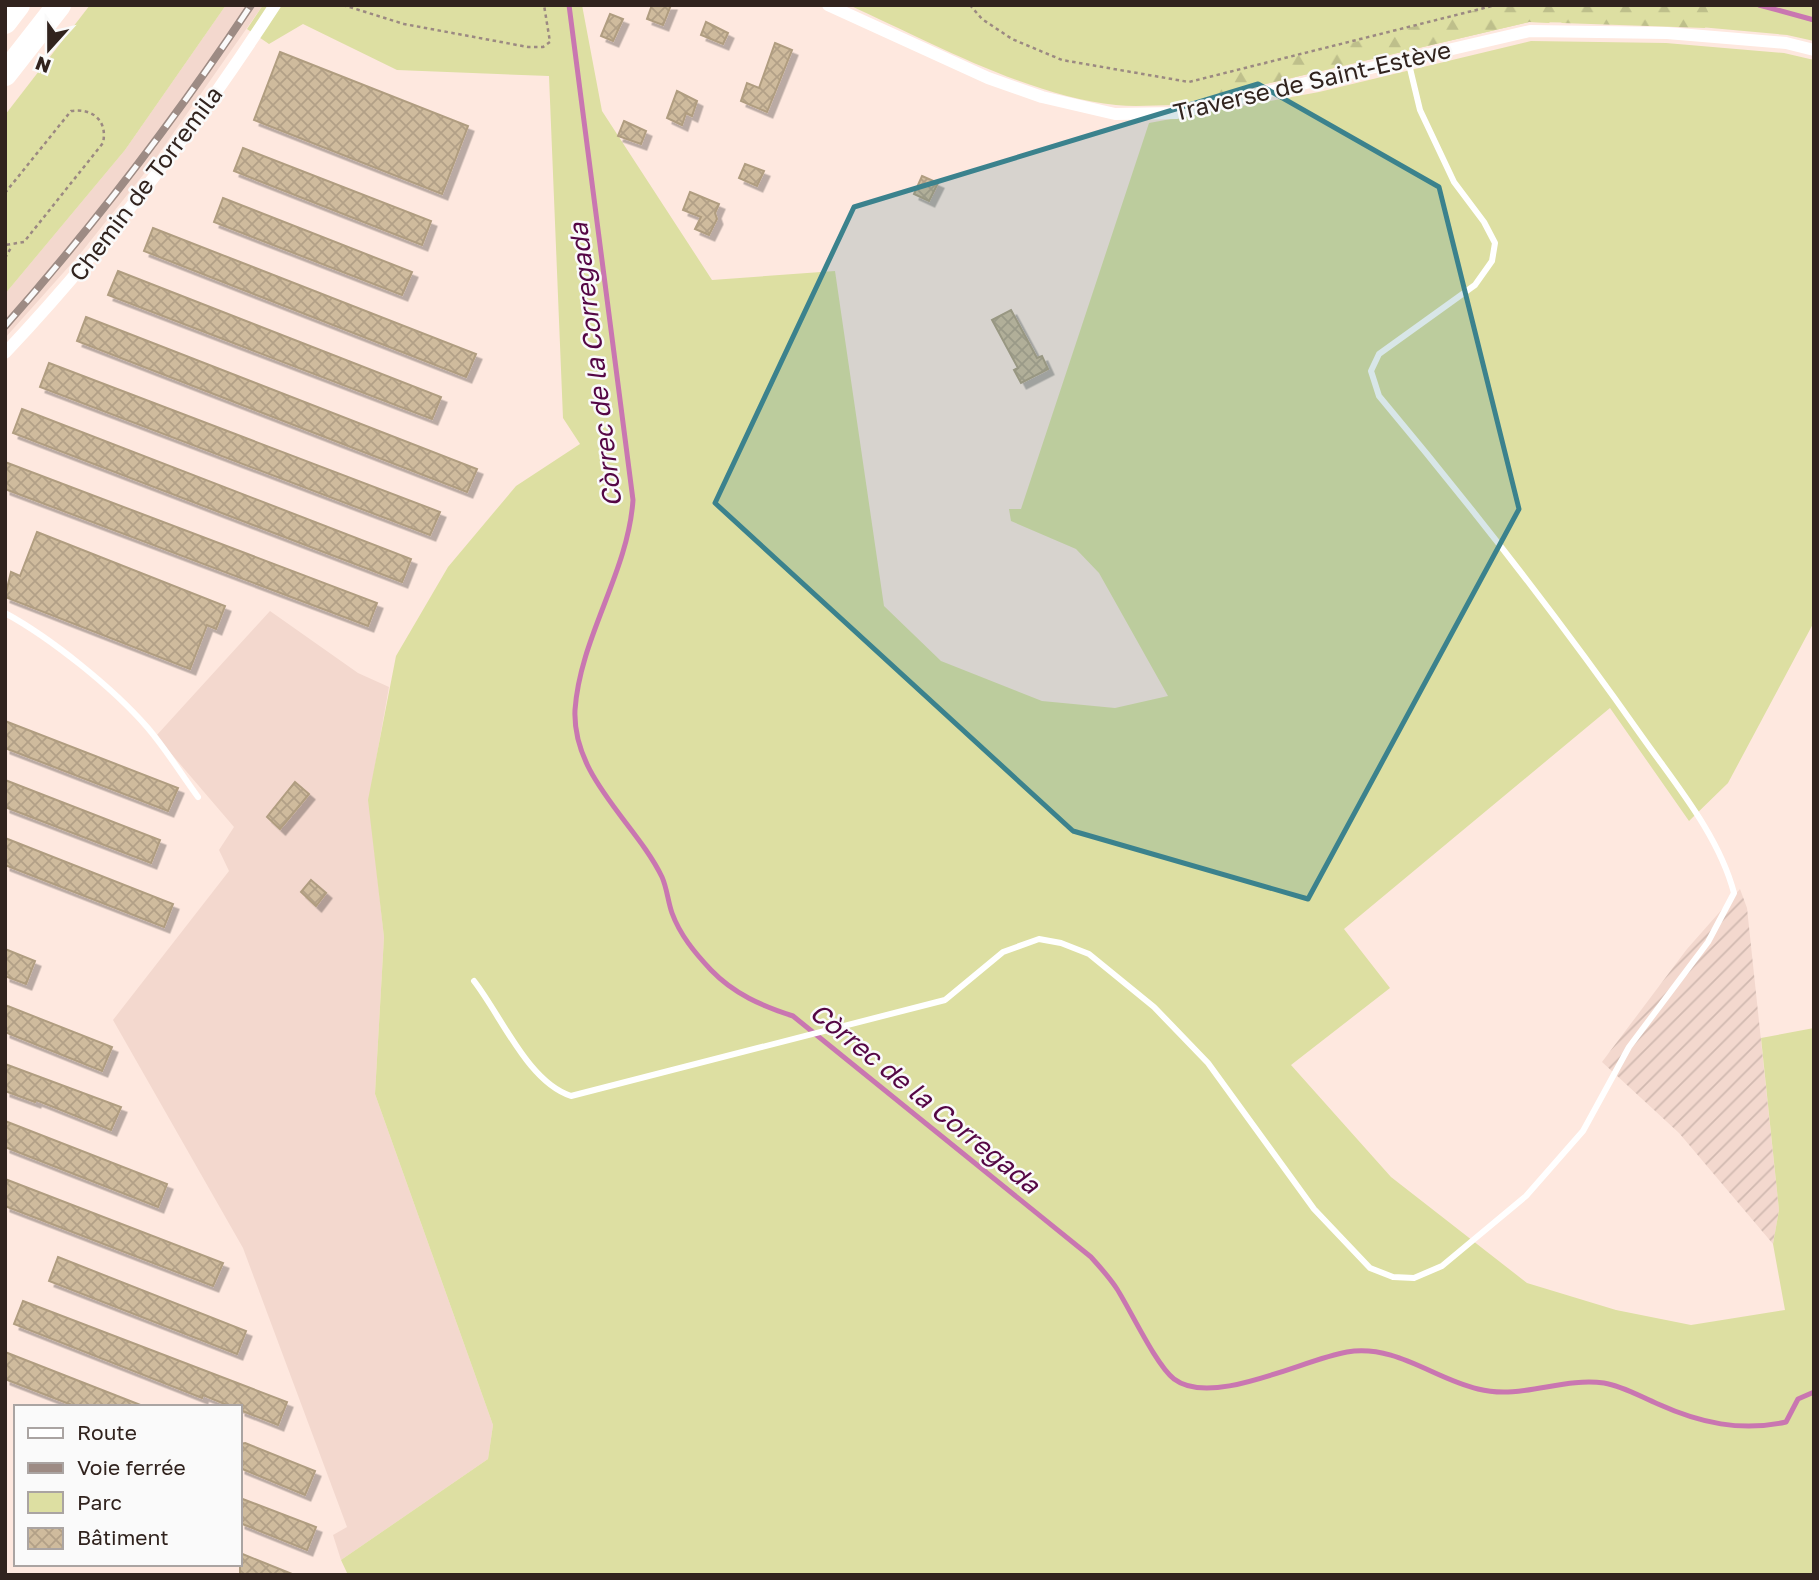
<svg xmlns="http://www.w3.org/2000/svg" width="1819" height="1580" font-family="'Golos Text',sans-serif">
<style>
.built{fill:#f3d8ce}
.industrial{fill:url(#industrial-furrows)}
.green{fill:#dddfa2}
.forest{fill:url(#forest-firs)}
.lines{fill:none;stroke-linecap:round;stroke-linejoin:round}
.stream{stroke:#c976b1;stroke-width:5}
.building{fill:url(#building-cross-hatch);stroke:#b09d80;stroke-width:2;filter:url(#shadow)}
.path{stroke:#9b8982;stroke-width:2.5;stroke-dasharray:3.5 3.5;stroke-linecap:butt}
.lane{stroke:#fff;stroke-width:6}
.street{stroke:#fff;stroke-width:12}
.highway{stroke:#fff;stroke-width:24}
.rail-casing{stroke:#9d8b84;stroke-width:8}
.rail{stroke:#fafafa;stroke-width:5;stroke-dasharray:16;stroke-linecap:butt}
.marked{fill:#3b828d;fill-opacity:0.2;stroke:#3b828d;stroke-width:5;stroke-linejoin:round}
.labels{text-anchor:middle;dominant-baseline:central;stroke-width:5;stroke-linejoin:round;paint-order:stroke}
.street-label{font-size:24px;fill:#31231e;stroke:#fafafa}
.water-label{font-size:26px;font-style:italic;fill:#550745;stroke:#fafafa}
</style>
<defs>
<pattern id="industrial-furrows" width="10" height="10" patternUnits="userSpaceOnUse" patternTransform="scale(1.75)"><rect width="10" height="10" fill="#f3d8ce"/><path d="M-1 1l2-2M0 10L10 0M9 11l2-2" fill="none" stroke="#d1b9b0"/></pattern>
<pattern id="forest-firs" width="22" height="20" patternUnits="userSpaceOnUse" patternTransform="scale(1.75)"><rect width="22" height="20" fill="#dddfa2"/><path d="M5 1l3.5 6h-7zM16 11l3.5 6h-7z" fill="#bebf8b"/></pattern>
<pattern id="building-cross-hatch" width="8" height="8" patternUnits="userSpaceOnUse" patternTransform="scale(1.75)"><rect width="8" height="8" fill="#cfbb9d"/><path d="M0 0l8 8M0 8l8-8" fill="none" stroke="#b2a087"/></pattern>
<filter id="shadow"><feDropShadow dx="5.5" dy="5.5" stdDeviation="0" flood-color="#0004"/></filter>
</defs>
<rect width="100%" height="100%" fill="#fee8df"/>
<g class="built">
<path d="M 226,5 L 263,5 L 151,165 L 80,254 L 5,338 L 5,294 L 125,150 Z"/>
<path d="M 270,611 L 358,673 L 389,687 L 369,800 L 384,937 L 375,1094 L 493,1425 L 488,1459 L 341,1560 L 333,1535 L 347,1527 L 243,1248 L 113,1020 L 229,871 L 219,850 L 234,827 L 156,736 Z"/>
</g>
<path class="industrial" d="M 1740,889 L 1747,908 L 1779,1210 L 1773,1244 L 1679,1133 L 1602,1062 L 1687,949 Z"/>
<g class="green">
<path d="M 90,5 L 226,5 L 125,150 L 5,294 L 5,115 Z"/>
<path d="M 263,5 L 582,5 L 602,111 L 712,280 L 835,271 L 884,606 L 941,661 L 1042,701 L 1115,708 L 1168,696 L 1099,573 L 1076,549 L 1011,521 L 1009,509 L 1021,509 L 1149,123 L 1319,92 L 1531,41 L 1666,43 L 1784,53 L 1814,60 L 1814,622 L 1728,783 L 1689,821 L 1610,708 L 1344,929 L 1390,988 L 1291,1065 L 1391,1177 L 1527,1283 L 1616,1310 L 1691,1325 L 1785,1310 L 1773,1244 L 1779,1210 L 1761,1038 L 1814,1028 L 1814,1575 L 348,1575 L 341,1560 L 488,1459 L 493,1425 L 375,1094 L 384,937 L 368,800 L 396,656 L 448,567 L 516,486 L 580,444 L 563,418 L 549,76 L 397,70 L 303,24 L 269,44 L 247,29 Z"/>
<path d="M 849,5 L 1814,5 L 1814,41 L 1787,35 L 1667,24 L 1529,22 L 1176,105 C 1156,105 1136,107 1116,105 C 1030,97 928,41 849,5 Z"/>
</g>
<path class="forest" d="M 1496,5 L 1705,5 L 1710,16 L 1705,28 L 1562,23 L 1555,16 L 1549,23 L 1529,22 L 1211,97 L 1210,78 L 1359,41 L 1382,43 L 1385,34 Z"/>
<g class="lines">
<g class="stream">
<path d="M 569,5 L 633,500 C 628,573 580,637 575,710 C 572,777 636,823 662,877 C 667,888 668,902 672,913 C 680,935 695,953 711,970 C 734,994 762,1006 793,1016 L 1091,1257 C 1100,1267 1110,1278 1117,1289 C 1131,1311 1156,1365 1174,1379 C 1212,1408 1304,1359 1347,1352 C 1396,1344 1434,1379 1478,1389 C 1521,1400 1562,1377 1604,1383 C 1623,1386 1641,1397 1658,1404 C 1700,1423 1741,1432 1786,1422 L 1798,1399 L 1814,1392"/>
<path d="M 1759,5 L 1814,20"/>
</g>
</g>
<g class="building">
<path d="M 652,5 L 671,5 L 663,25 L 647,19 Z"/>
<path d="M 610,14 L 623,19 L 613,41 L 601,36 Z"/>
<path d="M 706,22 L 728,33 L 723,44 L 701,35 Z"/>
<path d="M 775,43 L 792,50 L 767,112 L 741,101 L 747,83 L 759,88 Z"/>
<path d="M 280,52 L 468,126 L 442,194 L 254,120 Z"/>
<path d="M 677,91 L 697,101 L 692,116 L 686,113 L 682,125 L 667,118 Z"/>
<path d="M 624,121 L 646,131 L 641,144 L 618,136 Z"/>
<path d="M 243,148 L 431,221 L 422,245 L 234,171 Z"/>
<path d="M 745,164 L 764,171 L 757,186 L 739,178 Z"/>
<path d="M 922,176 L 938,183 L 929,201 L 914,194 Z"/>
<path d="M 690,192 L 719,204 L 715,213 L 717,219 L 709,235 L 695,229 L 701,217 L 683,210 Z"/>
<path d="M 223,198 L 412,272 L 402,295 L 214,222 Z"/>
<path d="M 153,228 L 476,354 L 466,377 L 144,251 Z"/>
<path d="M 118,271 L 441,397 L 432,419 L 108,295 Z"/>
<path d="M 1011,310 L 1037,358 L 1042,356 L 1048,369 L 1021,383 L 1014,370 L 1018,368 L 992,320 Z"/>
<path d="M 86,317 L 477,469 L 467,492 L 77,341 Z"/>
<path d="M 49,363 L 440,512 L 430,535 L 40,387 Z"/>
<path d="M 22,409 L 411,559 L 402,582 L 13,433 Z"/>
<path d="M 5,462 L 377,603 L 368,626 L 5,489 Z"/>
<path d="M 37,532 L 225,606 L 216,629 L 207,625 L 190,669 L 5,597 L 11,572 L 20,576 Z"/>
<path d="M 5,721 L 178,788 L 168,811 L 5,748 Z"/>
<path d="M 5,780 L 160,840 L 151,863 L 5,807 Z"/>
<path d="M 295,782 L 309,794 L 280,829 L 267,817 Z"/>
<path d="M 5,838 L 173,904 L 164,927 L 5,865 Z"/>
<path d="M 311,880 L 326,893 L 316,906 L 301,892 Z"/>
<path d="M 5,949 L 35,961 L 26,984 L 5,976 Z"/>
<path d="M 5,1005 L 112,1047 L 102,1071 L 5,1032 Z"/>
<path d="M 5,1064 L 121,1107 L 111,1130 L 36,1100 L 35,1102 L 5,1091 Z"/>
<path d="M 5,1121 L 167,1184 L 158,1207 L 5,1147 Z"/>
<path d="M 5,1179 L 223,1263 L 213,1286 L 5,1206 Z"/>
<path d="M 58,1257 L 246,1331 L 237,1354 L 49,1281 Z"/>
<path d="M 23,1301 L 287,1402 L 278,1425 L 240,1410 L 240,1407 L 232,1407 L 203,1395 L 202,1398 L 14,1324 Z"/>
<path d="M 5,1352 L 143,1406 L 143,1407 L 77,1407 L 5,1379 Z"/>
<path d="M 245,1443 L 315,1471 L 305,1495 L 240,1468 L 240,1444 Z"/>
<path d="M 240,1498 L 316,1527 L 307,1550 L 240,1523 Z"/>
<path d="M 240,1553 L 292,1574 L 292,1575 L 240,1575 Z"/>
</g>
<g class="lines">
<g class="path">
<path d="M 343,5 L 404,24 L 528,47 L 543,47 L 550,42 L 544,5"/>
<path d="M 970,5 L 982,19 L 1012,39 L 1062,60 L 1189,82 L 1496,5"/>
<path d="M 5,193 L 71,111 C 92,108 108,120 103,143 L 24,242 L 5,245"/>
<path d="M 5,258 L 12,246"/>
</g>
<g class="lane">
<path d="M 5,613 C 51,638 113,688 147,727 C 166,749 181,774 198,797"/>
<path d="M 474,981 C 502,1017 528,1082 571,1096 L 945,1000 L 1003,952 L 1039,939 L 1061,943 L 1089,954 L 1154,1007 L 1208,1063 L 1314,1209 L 1370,1268 L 1393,1277 L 1414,1278 L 1442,1266 L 1526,1196 L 1583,1131 L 1629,1047 L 1708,942 L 1734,893 C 1719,836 1677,786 1643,738 C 1560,620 1472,507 1379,396 L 1371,371 L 1379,354 L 1475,285 L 1492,261 L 1495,243 L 1484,222 L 1454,182 L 1420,110 L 1408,60"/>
</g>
<g class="street">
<path d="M 828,5 L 988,78 L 1042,97 L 1115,114 L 1177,113 L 1530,31 L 1667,33 L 1786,43 L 1814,50"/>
<path d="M 5,353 C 106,246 195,128 275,5"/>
</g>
<g class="highway">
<path d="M 5,22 L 18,5"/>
<path d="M 5,74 L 59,5"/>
</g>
<g class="rail-casing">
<path id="rail" d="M 5,326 C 95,224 176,118 251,5"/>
</g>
<use href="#rail" class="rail"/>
</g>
<path class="marked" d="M 1258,84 L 1439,187 L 1519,509 L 1308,899 L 1073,831 L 715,503 L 854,207 Z"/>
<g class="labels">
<g class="street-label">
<text transform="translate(1312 80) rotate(-13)">Traverse de Saint-Estève</text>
<text transform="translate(145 183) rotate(-53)">Chemin de Torremila</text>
</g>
<g class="water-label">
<text transform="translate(595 365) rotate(-97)">Còrrec de la Corregada</text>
<text transform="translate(925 1098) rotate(39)">Còrrec de la Corregada</text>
</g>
</g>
<rect width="1819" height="1580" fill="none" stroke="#31231e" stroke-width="14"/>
<rect x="14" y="1405" width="228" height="161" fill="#fafafa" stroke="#aaa4a2" stroke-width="2"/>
<rect x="28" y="1428" width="35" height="10" fill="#ffffff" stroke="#aaa4a2" stroke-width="2"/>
<text x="77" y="1440" font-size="21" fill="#31231e">Route</text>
<rect x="28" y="1463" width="35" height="10" fill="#9d8b84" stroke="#aaa4a2" stroke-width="2"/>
<text x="77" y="1475" font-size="21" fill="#31231e">Voie ferrée</text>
<rect x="28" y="1492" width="35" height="21" fill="#dddfa2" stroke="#aaa4a2" stroke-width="2"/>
<text x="77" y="1510" font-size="21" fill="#31231e">Parc</text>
<rect x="28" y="1528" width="35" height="21" fill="url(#building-cross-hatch)" stroke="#aaa4a2" stroke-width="2"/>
<text x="77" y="1545" font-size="21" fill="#31231e">Bâtiment</text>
<g transform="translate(49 49) rotate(201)" stroke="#fafafa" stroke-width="5" paint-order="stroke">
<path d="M0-5L12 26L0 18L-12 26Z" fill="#31231e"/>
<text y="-10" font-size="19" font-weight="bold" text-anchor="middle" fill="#31231e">N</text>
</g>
</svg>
